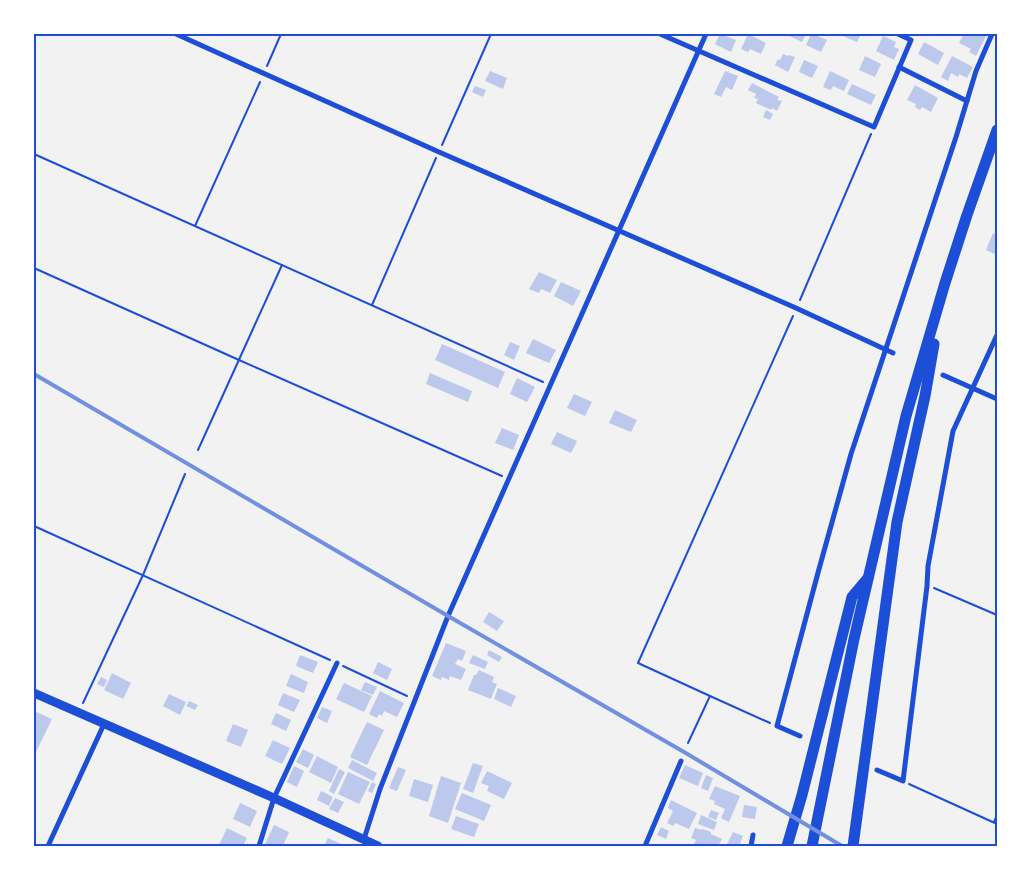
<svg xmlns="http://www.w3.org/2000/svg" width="1031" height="880" font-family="Lato,sans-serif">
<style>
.building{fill:#bdc9ec}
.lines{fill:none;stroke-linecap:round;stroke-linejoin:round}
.path{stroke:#1d4ed8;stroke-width:2}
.minor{stroke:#1d4ed8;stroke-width:5}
.primary{stroke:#1d4ed8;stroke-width:9}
.motorway{stroke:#1d4ed8;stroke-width:11}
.rail{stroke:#7290e2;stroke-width:4}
.neatline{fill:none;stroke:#1d4ed8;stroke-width:2}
</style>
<rect width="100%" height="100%" fill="#f2f2f2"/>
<g class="building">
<path d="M 720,34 L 736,40 L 731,52 L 715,44 Z"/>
<path d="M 748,34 L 766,43 L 761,54 L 750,49 L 748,52 L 741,49 Z"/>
<path d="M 785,34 L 806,34 L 802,42 Z"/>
<path d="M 811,34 L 813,34 L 827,40 L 821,52 L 806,45 Z"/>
<path d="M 838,34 L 861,34 L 857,42 Z"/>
<path d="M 964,34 L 982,34 L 986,36 L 976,56 L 969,52 L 971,49 L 959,43 Z"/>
<path d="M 883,36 L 896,42 L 894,47 L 899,49 L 894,60 L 876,51 Z"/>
<path d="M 924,42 L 944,53 L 938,65 L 918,54 Z"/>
<path d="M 783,54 L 788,56 L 789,55 L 795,57 L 788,72 L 775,65 L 778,59 L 780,60 Z"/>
<path d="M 865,56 L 881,64 L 875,77 L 859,70 Z"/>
<path d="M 952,56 L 973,67 L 967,78 L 959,74 L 958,77 L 951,73 L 948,81 L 941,77 Z"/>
<path d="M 804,60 L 818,66 L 812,78 L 799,72 Z"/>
<path d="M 490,71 L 507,78 L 503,89 L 485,81 Z"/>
<path d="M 725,71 L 738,76 L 732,90 L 726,87 L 721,97 L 714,94 Z"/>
<path d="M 830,71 L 849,80 L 844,91 L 833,86 L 831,90 L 823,87 Z"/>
<path d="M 752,83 L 779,97 L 777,100 L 782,101 L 777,111 L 772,108 L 771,110 L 756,103 L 758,99 L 754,98 L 756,94 L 748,90 Z"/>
<path d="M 852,84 L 876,95 L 871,105 L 847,94 Z"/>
<path d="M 915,85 L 938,98 L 931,112 L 922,107 L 920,110 L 915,107 L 916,104 L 907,100 Z"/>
<path d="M 475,86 L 486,90 L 483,97 L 472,92 Z"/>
<path d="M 766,110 L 773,114 L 770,120 L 763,117 Z"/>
<path d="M 993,233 L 997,235 L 997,255 L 986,250 Z"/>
<path d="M 539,272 L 557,280 L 550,293 L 541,289 L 539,293 L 529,289 Z"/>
<path d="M 561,282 L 581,291 L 573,306 L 554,296 Z"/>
<path d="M 533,339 L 556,350 L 549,363 L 526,353 Z"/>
<path d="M 510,342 L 520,346 L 514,360 L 504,355 Z"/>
<path d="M 442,344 L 505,372 L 498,388 L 435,360 Z"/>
<path d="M 430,373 L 472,391 L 468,402 L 426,384 Z"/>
<path d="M 517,378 L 535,387 L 527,402 L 510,394 Z"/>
<path d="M 574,394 L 592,402 L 585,416 L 567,408 Z"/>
<path d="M 615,410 L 637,420 L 631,432 L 609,423 Z"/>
<path d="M 502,428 L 519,435 L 513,450 L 495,443 Z"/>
<path d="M 557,432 L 577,441 L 571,453 L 551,444 Z"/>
<path d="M 489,612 L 504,621 L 497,631 L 483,622 Z"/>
<path d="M 446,643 L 466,651 L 462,661 L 458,659 L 455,664 L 466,669 L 461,680 L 450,676 L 449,680 L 442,677 L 441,680 L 432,676 Z"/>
<path d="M 489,650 L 502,657 L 499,662 L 487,655 Z"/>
<path d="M 300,655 L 318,662 L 313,673 L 296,666 Z"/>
<path d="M 473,655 L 488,662 L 485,669 L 469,663 Z"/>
<path d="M 378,662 L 392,669 L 387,680 L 373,673 Z"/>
<path d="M 479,670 L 494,677 L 492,682 L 497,684 L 491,699 L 468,690 L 474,675 L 476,675 Z"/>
<path d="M 112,673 L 131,683 L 123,699 L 104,690 Z"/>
<path d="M 291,674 L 308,682 L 304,693 L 286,686 Z"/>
<path d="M 101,677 L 107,680 L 104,687 L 97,684 Z"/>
<path d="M 365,682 L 377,687 L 373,695 L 361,690 Z"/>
<path d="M 344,683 L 372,696 L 364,712 L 336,699 Z"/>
<path d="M 498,688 L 516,696 L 511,707 L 494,699 Z"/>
<path d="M 380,691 L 404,703 L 397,717 L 384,711 L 382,716 L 379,714 L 377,718 L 369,714 Z"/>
<path d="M 283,693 L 300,700 L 294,712 L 278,705 Z"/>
<path d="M 169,694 L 186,702 L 180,715 L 163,706 Z"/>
<path d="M 189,701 L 198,705 L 195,710 L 186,706 Z"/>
<path d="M 322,707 L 332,711 L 327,723 L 317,718 Z"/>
<path d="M 34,711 L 52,719 L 36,752 L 34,751 Z"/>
<path d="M 276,713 L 291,720 L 286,731 L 271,724 Z"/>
<path d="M 367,722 L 384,730 L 367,765 L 350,757 Z"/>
<path d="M 233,724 L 248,730 L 241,747 L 226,741 Z"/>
<path d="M 273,740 L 290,748 L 282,764 L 265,756 Z"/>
<path d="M 303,749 L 314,755 L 308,768 L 296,762 Z"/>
<path d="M 317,756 L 338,767 L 331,783 L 309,772 Z"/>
<path d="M 352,760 L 377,773 L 373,781 L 348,768 Z"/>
<path d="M 473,763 L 483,766 L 473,793 L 463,789 Z"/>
<path d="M 685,765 L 703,773 L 698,786 L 679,778 Z"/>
<path d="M 294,766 L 304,771 L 297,787 L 287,782 Z"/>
<path d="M 398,767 L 406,770 L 397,791 L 389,788 Z"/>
<path d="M 339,769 L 345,772 L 334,794 L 329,791 Z"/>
<path d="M 487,771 L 512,783 L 504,799 L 487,791 L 489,786 L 481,783 Z"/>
<path d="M 348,772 L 370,782 L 359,804 L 338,794 Z"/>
<path d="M 706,775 L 713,778 L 708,791 L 701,788 Z"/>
<path d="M 441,776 L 461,783 L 448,823 L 429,816 Z"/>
<path d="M 414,779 L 433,785 L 428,802 L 409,796 Z"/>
<path d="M 372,782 L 376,784 L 372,793 L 368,791 Z"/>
<path d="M 715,786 L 740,796 L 729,822 L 721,818 L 725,809 L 714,804 L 715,801 L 709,799 Z"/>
<path d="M 321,791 L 333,797 L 329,806 L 317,800 Z"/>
<path d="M 462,793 L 491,805 L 484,821 L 455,809 Z"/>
<path d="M 335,798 L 344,802 L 338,813 L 329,809 Z"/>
<path d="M 671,800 L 697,813 L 689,829 L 675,823 L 673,826 L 667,823 L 673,811 L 668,808 Z"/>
<path d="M 240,803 L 257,811 L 250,827 L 233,819 Z"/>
<path d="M 744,805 L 757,807 L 755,819 L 742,817 Z"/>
<path d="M 711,810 L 719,813 L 716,820 L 708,817 Z"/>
<path d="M 701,815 L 717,822 L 714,830 L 698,824 Z"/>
<path d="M 456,816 L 479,824 L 474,837 L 451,829 Z"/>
<path d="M 274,825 L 289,832 L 283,846 L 270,846 L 265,844 Z"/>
<path d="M 661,827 L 669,831 L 666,839 L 657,835 Z"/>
<path d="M 227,828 L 247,838 L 243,846 L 223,846 L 219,845 Z"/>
<path d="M 695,828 L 702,830 L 703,829 L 711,832 L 711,834 L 722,839 L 718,846 L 693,846 L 696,840 L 691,838 Z"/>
<path d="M 733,832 L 743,836 L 739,846 L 726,846 Z"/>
<path d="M 328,838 L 341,844 L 341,846 L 324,846 Z"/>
</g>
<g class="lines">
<g class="path">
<path d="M 267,66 L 281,34"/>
<path d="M 442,145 L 491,34"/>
<path d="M 34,154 L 543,382"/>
<path d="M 195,226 L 260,82"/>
<path d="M 34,268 L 239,360 L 502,476"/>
<path d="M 800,300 L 871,134"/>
<path d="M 372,305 L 436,158"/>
<path d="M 198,450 L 282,265"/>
<path d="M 34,526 L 330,660"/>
<path d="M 934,588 L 997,615"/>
<path d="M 343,666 L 407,696"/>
<path d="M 83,703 L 143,575 L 185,474"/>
<path d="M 770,723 L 710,696 L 638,663 L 793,316"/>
<path d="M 688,743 L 710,696"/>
<path d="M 909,784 L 997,824"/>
<path d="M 994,822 L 997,815"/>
</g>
<g class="minor">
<path d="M 176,34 L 439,152 L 796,308 L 893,353"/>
<path d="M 660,34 L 874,127 L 911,40 L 898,34"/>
<path d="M 899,67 L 967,101"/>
<path d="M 943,375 L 997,399"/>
<path d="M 800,736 L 777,726 L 819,569 L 851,454 L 956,137 L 976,71 L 992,34"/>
<path d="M 877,770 L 903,781 L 927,586 L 928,566 L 953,431 L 997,335"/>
<path d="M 364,839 L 380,789 L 448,616 L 706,34"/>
<path d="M 48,846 L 104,724"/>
<path d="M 259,846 L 274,798 L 337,663"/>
<path d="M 645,846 L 681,761"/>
<path d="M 751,846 L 753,835"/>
</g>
<path class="primary" d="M 34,693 L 274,798 L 378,846"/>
<g class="motorway">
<path d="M 787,846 L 802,795 L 852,597 L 868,578"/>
<path d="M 812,846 L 854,639 L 906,416 L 945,283 L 967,215 L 997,130"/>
<path d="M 853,846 L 897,522 L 925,396 L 934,344"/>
</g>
<path class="rail" d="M 34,374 L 448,616 L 684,752 L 842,846"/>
</g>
<rect width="1031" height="880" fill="none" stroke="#ffffff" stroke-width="70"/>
<rect x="35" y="35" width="961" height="810" class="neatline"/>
</svg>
